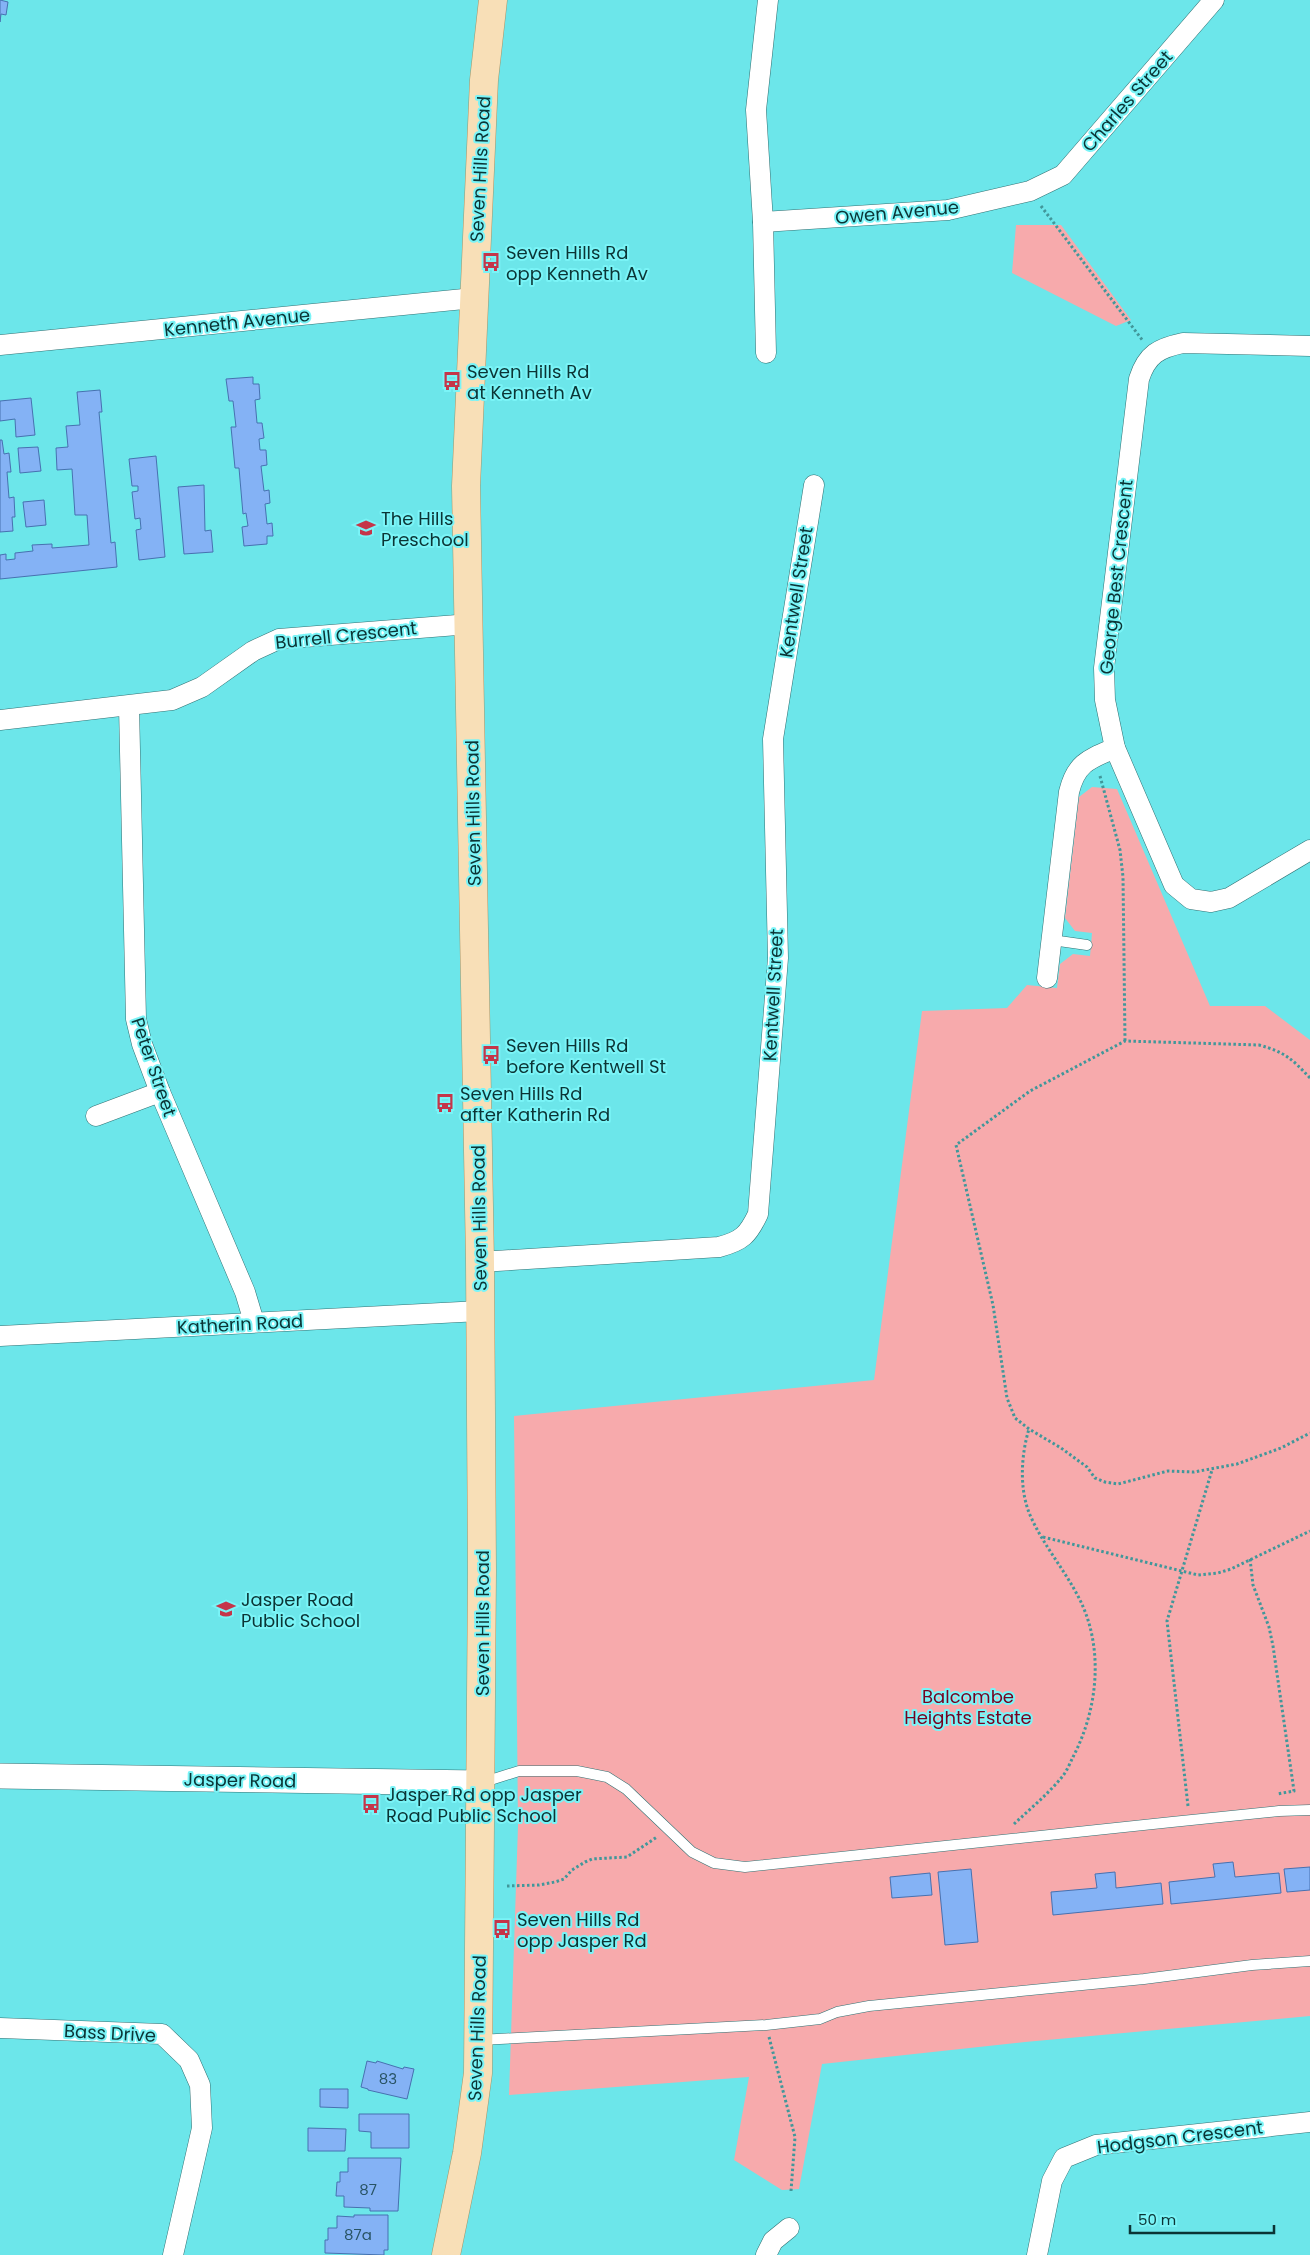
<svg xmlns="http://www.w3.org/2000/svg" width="1310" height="2255" font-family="Poppins,sans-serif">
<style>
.green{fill:#f7aaac}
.building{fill:#84b2f5;stroke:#4771b0}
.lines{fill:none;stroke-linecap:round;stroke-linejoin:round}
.service-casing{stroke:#317173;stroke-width:11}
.minor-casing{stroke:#317173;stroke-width:21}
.tertiary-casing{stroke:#317173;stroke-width:26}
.primary-casing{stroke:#a2956a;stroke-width:29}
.path{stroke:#41979a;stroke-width:3;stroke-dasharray:2.5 2.5;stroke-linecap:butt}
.service{stroke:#fff;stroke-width:10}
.minor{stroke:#fff;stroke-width:20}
.tertiary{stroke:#fff;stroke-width:25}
.primary{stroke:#f8dfb7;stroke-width:28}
.labels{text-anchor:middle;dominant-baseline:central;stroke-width:4;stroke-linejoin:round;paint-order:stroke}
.number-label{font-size:15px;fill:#295465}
.street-label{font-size:18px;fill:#0b3435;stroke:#7af4f7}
.poi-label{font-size:18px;fill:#0b3435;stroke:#7af4f7;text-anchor:start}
.park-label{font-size:18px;fill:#76021f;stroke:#7af4f7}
</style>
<rect width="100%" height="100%" fill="#6ce6ea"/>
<g class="green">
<path d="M 1016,225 L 1061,225 L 1131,320 L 1116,326 L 1012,273 Z"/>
<path d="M 1092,787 L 1117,789 L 1210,1006 L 1265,1006 L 1310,1040 L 1310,2016 L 1025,2042 L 822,2064 L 799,2189 L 782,2190 L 734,2160 L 749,2077 L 509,2095 L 518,1826 L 514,1416 L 874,1380 L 922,1011 L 1007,1008 L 1027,985 L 1057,988 L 1060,964 L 1073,954 L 1090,956 L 1092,933 L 1075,931 L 1065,918 L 1079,797 Z"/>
</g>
<g class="building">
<path d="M 0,0 L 8,2 L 6,15 L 1,14 L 0,22 Z"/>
<path d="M 253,377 L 253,384 L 259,384 L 260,399 L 255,400 L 257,423 L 262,423 L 264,438 L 259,439 L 260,450 L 266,450 L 267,465 L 261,466 L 264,491 L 269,490 L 270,503 L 265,504 L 267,524 L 272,523 L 273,536 L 267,536 L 267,544 L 244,546 L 242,527 L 248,526 L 246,513 L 243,514 L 239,468 L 235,468 L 231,427 L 236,427 L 233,401 L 229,401 L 226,379 Z"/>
<path d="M 100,390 L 102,412 L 99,412 L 111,543 L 115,542 L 117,567 L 0,579 L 0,555 L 6,554 L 6,560 L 15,559 L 15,553 L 33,551 L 32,545 L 52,544 L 52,548 L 89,545 L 87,515 L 75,515 L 72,469 L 57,470 L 56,448 L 68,447 L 66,426 L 80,425 L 77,392 Z"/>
<path d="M 31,398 L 35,435 L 16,437 L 15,419 L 0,421 L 0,401 Z"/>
<path d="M 0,440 L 2,440 L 4,454 L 9,453 L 11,472 L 7,472 L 9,498 L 14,497 L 15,517 L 12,517 L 13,531 L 0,532 Z"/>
<path d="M 38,447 L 41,471 L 20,473 L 18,448 Z"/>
<path d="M 156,456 L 165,557 L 139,560 L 136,530 L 141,529 L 140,518 L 135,519 L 132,492 L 138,491 L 138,486 L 132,486 L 129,459 Z"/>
<path d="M 204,485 L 205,531 L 211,530 L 213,552 L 184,554 L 178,487 Z"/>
<path d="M 44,500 L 46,525 L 26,527 L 23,502 Z"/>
<path d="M 1233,1862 L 1235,1877 L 1279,1873 L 1281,1893 L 1171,1904 L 1169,1882 L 1215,1877 L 1213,1864 Z"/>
<path d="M 1310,1867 L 1310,1890 L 1287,1892 L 1284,1869 Z"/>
<path d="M 971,1869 L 978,1942 L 945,1945 L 938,1872 Z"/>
<path d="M 1115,1872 L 1116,1888 L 1161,1883 L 1163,1904 L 1053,1915 L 1051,1892 L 1097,1888 L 1095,1874 Z"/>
<path d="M 930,1873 L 932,1895 L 892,1898 L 890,1877 Z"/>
<path d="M 367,2061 L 376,2063 L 377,2061 L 403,2069 L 404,2067 L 414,2069 L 407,2099 L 368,2090 L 368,2089 L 361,2087 Z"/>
<path d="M 320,2089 L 348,2089 L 348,2108 L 320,2107 Z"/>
<path d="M 359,2114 L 409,2114 L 409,2148 L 371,2148 L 371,2132 L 359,2131 Z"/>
<path d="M 308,2128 L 346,2129 L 345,2151 L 308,2151 Z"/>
<path d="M 348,2158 L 401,2158 L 398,2211 L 370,2211 L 370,2208 L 344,2207 L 344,2196 L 336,2196 L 337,2182 L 340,2182 L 340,2172 L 348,2172 Z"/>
<path d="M 354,2215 L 388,2215 L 388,2250 L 384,2250 L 384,2255 L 325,2253 L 325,2240 L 328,2240 L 328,2228 L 337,2228 L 337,2216 L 354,2217 Z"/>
</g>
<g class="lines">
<g class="service-casing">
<g id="service">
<path d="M 1052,940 L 1087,945"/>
<path d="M 481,1783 L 519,1771 L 577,1771 L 607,1777 L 626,1789 L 692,1852 L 714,1863 L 745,1867 L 1172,1822 L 1279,1811 L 1310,1810"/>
<path d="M 479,2040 L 766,2025 L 820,2019 L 837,2012 L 869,2006 L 1144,1979 L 1252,1965 L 1310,1961"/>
</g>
</g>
<g class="minor-casing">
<g id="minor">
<path d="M 763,222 L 948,210 L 1030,191 L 1063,175 L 1214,0"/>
<path d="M 0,345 L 474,298"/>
<path d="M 1310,346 L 1183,343 C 1159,348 1147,354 1139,379 L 1104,668 L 1105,700 L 1115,748 L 1174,885 L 1191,899 L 1211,902 L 1229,898 L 1310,850"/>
<path d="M 766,353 L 763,222 L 756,110 L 768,0"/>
<path d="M 129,706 L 136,1019 L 142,1044 L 160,1092 L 245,1292 L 254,1322"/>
<path d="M 0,720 L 172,700 L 202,687 L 253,651 L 279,639 L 470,624"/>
<path d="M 1047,978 L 1069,792 C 1076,763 1089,759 1115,748"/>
<path d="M 96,1116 L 160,1092"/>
<path d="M 480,1262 L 719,1247 C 742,1241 748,1235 758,1214 L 778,958 L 773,739 L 814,485"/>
<path d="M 0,1336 L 480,1311"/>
<path d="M 0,2028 L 162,2034 L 189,2060 L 200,2085 L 202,2128 L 173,2255"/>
<path d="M 766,2255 L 773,2241 L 789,2228"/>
<path d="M 1037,2255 L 1052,2181 L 1064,2158 L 1096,2145 L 1310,2122"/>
</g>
</g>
<g class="tertiary-casing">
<path id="tertiary" d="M 0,1776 L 480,1783"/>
</g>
<g class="primary-casing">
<path id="primary" d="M 446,2255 L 467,2153 L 478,2073 L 482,1571 L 480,1262 L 466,486 L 484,80 L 493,0"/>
</g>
<g class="path">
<path d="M 1041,206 L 1143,341"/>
<path d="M 1100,776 L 1120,850 L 1123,877 L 1125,1041"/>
<path d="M 1310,1078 C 1292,1059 1285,1052 1259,1045 L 1125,1041 L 1030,1091 L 956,1145 L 993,1305 L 1007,1398 L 1015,1418 L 1029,1429 L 1061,1448 L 1087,1467 L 1095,1478 L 1105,1482 L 1118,1484 L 1168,1471 L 1194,1472 L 1237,1464 L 1281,1448 L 1310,1433"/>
<path d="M 1043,1537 L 1198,1575 L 1218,1573 L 1231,1569 L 1310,1531"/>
<path d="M 1250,1559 L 1253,1585 L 1269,1627 L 1273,1646 L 1294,1791 L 1277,1794"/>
<path d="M 1188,1806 L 1167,1621 L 1212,1470"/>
<path d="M 1014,1824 C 1030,1809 1048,1794 1062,1777 C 1067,1771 1070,1763 1073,1757 C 1098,1709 1104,1649 1080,1600 C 1065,1570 1043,1545 1030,1515 C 1019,1489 1021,1455 1029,1429"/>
<path d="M 507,1886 L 539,1885 L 555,1882 L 564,1879 L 572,1870 L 585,1862 L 592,1859 L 627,1857 L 657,1837"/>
<path d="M 769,2037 L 795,2137 L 791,2191"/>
</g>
<use href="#service" class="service"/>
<use href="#minor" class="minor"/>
<use href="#tertiary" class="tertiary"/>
<use href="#primary" class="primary"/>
</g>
<defs>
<g id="bus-bare" transform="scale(1.5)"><path d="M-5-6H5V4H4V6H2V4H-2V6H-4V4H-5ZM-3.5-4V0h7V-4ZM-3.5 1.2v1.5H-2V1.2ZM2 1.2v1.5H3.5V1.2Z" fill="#c53549" stroke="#7af4f7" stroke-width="2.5" paint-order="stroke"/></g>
<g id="school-bare" transform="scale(1.5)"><path d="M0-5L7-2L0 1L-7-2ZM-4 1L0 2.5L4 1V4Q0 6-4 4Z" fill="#c53549" stroke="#7af4f7" stroke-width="2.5" paint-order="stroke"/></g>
</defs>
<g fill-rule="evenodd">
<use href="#bus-bare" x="491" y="262"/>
<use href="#bus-bare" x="452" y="381"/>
<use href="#school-bare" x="366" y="528"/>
<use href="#bus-bare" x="491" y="1055"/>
<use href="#bus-bare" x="445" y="1103"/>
<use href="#school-bare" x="226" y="1609"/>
<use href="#bus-bare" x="371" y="1804"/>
<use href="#bus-bare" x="502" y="1929"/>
</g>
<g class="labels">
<g class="number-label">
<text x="388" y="2078">83</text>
<text x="368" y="2189">87</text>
<text x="358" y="2234">87a</text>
</g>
<g class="street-label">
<text transform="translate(1127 101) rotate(-49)">Charles Street</text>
<text transform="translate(480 169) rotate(-87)">Seven Hills Road</text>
<text transform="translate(897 212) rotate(-5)">Owen Avenue</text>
<text transform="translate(237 322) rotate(-6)">Kenneth Avenue</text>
<text transform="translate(1116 577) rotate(-84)">George Best Crescent</text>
<text transform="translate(796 592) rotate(-81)">Kentwell Street</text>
<text transform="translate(346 635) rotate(-6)">Burrell Crescent</text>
<text transform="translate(473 813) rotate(-91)">Seven Hills Road</text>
<text transform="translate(773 995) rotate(-87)">Kentwell Street</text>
<text transform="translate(154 1067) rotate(71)">Peter Street</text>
<text transform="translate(479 1218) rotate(-91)">Seven Hills Road</text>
<text transform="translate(240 1324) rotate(-3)">Katherin Road</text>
<text transform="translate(482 1623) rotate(-90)">Seven Hills Road</text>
<text transform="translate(240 1780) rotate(1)">Jasper Road</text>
<text transform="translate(477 2028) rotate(-88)">Seven Hills Road</text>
<text transform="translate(110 2033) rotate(3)">Bass Drive</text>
<text transform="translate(1180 2137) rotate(-7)">Hodgson Crescent</text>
</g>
<g class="poi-label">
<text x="506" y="252">Seven Hills Rd<tspan x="506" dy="21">opp Kenneth Av</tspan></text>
<text x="467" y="371">Seven Hills Rd<tspan x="467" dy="21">at Kenneth Av</tspan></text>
<text x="381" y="518">The Hills<tspan x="381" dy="21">Preschool</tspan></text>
<text x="506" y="1045">Seven Hills Rd<tspan x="506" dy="21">before Kentwell St</tspan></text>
<text x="460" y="1093">Seven Hills Rd<tspan x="460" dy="21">after Katherin Rd</tspan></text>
<text x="241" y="1599">Jasper Road<tspan x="241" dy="21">Public School</tspan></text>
<text x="386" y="1794">Jasper Rd opp Jasper<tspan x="386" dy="21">Road Public School</tspan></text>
<text x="517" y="1919">Seven Hills Rd<tspan x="517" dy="21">opp Jasper Rd</tspan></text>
</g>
<g class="park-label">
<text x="968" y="1696">Balcombe<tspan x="968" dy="21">Heights Estate</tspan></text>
</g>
</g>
<path d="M1130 2225v8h144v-8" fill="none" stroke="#0b3435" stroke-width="2.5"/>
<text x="1138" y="2225" font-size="15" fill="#0b3435" stroke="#7af4f7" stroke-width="4" paint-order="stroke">50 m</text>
</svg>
